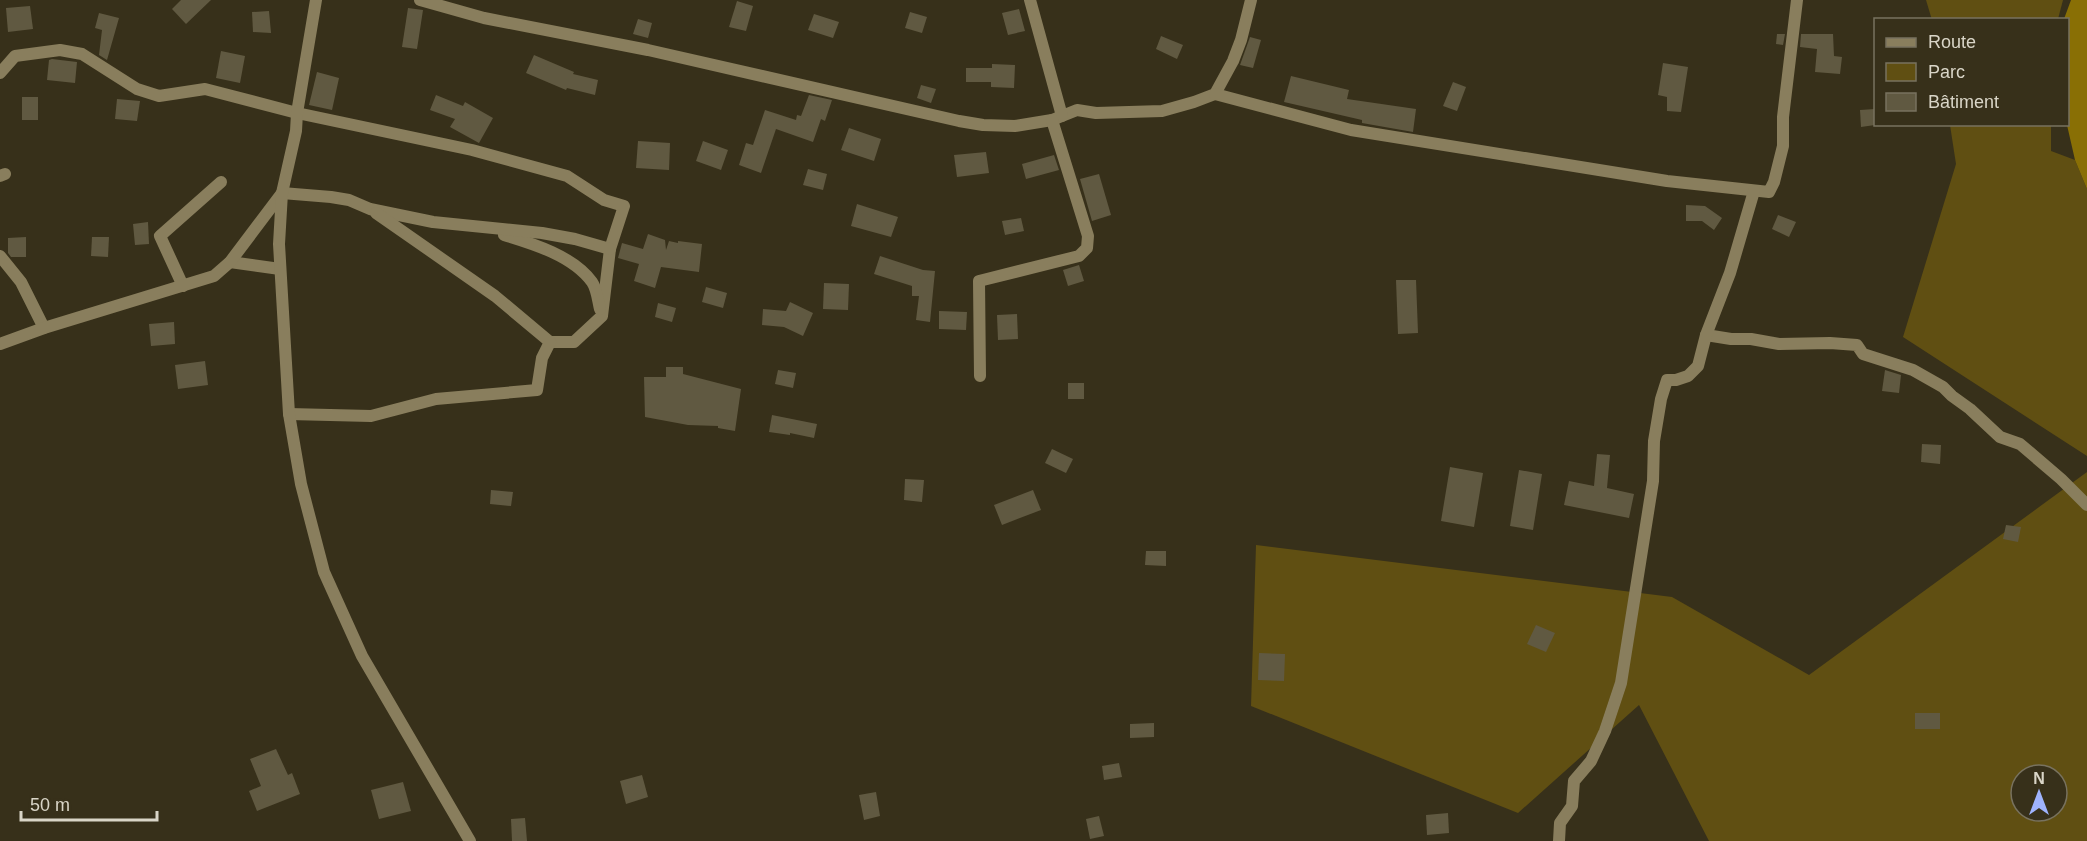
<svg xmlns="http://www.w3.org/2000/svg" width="2087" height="841" font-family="Helvetica,sans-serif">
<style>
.green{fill:#604f12;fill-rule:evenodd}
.water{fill:#896f05}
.building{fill:#605941}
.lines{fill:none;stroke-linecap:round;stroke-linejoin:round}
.minor{stroke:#897e5d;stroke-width:12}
.tertiary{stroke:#897e5d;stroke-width:12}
</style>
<rect width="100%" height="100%" fill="#37301a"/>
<g class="green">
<path d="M 1926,0 L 2063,0 L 2058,19 L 1932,20 Z"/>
<path d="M 1950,125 L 2051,125 L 2051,151 L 2075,160 L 2087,189 L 2087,456 L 1903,337 L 1956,164 Z"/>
<path d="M 2087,472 L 2087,841 L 1709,841 L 1639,705 L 1518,813 L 1251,706 L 1256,545 L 1672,597 L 1809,675 ZM 2021,775 L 2057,775 L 2057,811 L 2021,811 Z"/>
</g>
<path class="water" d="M 2071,0 L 2087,0 L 2087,189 L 2075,160 L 2067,125 L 2068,20 L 2064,19 Z"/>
<g class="building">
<path d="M 181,0 L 211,0 L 186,24 L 172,9 Z"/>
<path d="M 737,1 L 753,6 L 746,31 L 729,27 Z"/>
<path d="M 30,6 L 33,29 L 8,32 L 6,8 Z"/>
<path d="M 408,8 L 423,10 L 417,49 L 402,47 Z"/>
<path d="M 1019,9 L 1025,31 L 1008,35 L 1002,13 Z"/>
<path d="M 269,11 L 271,33 L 253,32 L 252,12 Z"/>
<path d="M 910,12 L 927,17 L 922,33 L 905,28 Z"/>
<path d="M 99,13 L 119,18 L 107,60 L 99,55 L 102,30 L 95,28 Z"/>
<path d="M 814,14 L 839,22 L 833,38 L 808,30 Z"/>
<path d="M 638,19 L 652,23 L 648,38 L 633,34 Z"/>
<path d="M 1777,34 L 1785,34 L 1783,45 L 1776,44 Z"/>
<path d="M 1801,34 L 1833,34 L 1834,56 L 1842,57 L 1840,74 L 1815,72 L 1817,49 L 1800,47 Z"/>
<path d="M 1161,36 L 1183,45 L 1177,59 L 1156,49 Z"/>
<path d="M 1250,37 L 1261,40 L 1253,68 L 1240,65 Z"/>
<path d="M 221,51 L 245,56 L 240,83 L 216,78 Z"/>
<path d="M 534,55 L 574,72 L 573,74 L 598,80 L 595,95 L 567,88 L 566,90 L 526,73 Z"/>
<path d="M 52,59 L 77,62 L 75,83 L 47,80 L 49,60 Z"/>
<path d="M 1663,63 L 1688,67 L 1681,112 L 1667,111 L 1667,97 L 1658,95 Z"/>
<path d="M 992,64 L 1015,65 L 1014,88 L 991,87 L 991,82 L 966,82 L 966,68 L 992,68 Z"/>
<path d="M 317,72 L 339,78 L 332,110 L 309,105 Z"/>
<path d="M 1291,76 L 1349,90 L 1347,99 L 1416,109 L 1413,132 L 1362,123 L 1362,120 L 1284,102 Z"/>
<path d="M 1453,82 L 1466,87 L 1457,111 L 1443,106 Z"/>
<path d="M 921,85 L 936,89 L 931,103 L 917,98 Z"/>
<path d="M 436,95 L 463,106 L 465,102 L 493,118 L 479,143 L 450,127 L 455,119 L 430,110 Z"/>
<path d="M 809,95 L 832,100 L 825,121 L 821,119 L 813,142 L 776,129 L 761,173 L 739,165 L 746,143 L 753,145 L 765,110 L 796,120 L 797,115 L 801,116 Z"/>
<rect x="22" y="97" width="16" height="23"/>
<path d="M 117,99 L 140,101 L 137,121 L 115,119 Z"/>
<path d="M 1875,109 L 1875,125 L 1861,127 L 1860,110 Z"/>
<path d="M 849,128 L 881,139 L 874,161 L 841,150 Z"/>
<path d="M 638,141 L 670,143 L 669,170 L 636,168 Z"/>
<path d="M 703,141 L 728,150 L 721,170 L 696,161 Z"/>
<path d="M 986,152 L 989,173 L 957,177 L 954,155 Z"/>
<path d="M 1054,155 L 1059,170 L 1026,179 L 1022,164 Z"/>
<path d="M 808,169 L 827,174 L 823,190 L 803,185 Z"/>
<path d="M 1099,174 L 1111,215 L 1092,221 L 1080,179 Z"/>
<path d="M 857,204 L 898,217 L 891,237 L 851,226 Z"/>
<path d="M 1686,205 L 1705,206 L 1722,218 L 1714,230 L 1702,221 L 1686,221 Z"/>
<path d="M 1778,215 L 1796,222 L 1789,237 L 1772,229 Z"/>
<path d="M 1021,218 L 1024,231 L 1005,235 L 1002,221 Z"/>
<path d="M 148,222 L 149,244 L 135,245 L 133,224 Z"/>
<path d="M 648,234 L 665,240 L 666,250 L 669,241 L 678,243 L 678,241 L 702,244 L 699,272 L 661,267 L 655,288 L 634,281 L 639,264 L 618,258 L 622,243 L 643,249 Z"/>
<path d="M 26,237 L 26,257 L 11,257 L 8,253 L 8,238 Z"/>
<path d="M 92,237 L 109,237 L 108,257 L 91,256 Z"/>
<path d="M 880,256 L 923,270 L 935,271 L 930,322 L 916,320 L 919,296 L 912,296 L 912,286 L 874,274 Z"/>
<path d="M 1079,265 L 1084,281 L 1068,286 L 1063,270 Z"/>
<path d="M 1396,280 L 1416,280 L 1418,333 L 1398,334 Z"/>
<path d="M 824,283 L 849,284 L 848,310 L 823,309 Z"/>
<path d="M 706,287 L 727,293 L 723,308 L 702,302 Z"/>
<path d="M 790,302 L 813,313 L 803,336 L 784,327 L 762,325 L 763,309 L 786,311 Z"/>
<path d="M 658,303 L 676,308 L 672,322 L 655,317 Z"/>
<path d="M 939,311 L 967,312 L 966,330 L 939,329 Z"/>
<path d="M 1017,314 L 1018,339 L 998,340 L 997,315 Z"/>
<path d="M 174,322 L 175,344 L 151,346 L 149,324 Z"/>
<path d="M 205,361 L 208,385 L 178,389 L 175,365 Z"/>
<path d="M 666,367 L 683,367 L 683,374 L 741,389 L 735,431 L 718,428 L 718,426 L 688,425 L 645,417 L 644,377 L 666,377 Z"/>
<path d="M 778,370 L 796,373 L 793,388 L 775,384 Z"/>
<path d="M 1885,370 L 1901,375 L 1899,393 L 1882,391 Z"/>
<rect x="1068" y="383" width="16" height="16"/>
<path d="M 772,415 L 817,424 L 814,438 L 790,433 L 790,435 L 769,432 Z"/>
<path d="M 1922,444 L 1941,445 L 1940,464 L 1921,462 Z"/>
<path d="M 1052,449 L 1073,459 L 1066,473 L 1045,463 Z"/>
<path d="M 1597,454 L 1610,455 L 1607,488 L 1634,494 L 1629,518 L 1564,505 L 1569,481 L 1594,486 Z"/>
<path d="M 1450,467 L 1483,473 L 1474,527 L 1441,521 Z"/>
<path d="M 1519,470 L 1542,474 L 1533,530 L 1510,526 Z"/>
<path d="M 905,479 L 924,480 L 922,502 L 904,500 Z"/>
<path d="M 491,490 L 513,492 L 511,506 L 490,504 Z"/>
<path d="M 1033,490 L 1041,510 L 1002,525 L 994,505 Z"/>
<path d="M 2006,525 L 2021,527 L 2018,542 L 2003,539 Z"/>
<path d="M 1146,551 L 1166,551 L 1166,566 L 1145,565 Z"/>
<path d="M 1536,625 L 1555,633 L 1546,652 L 1527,644 Z"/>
<path d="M 1259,653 L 1285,654 L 1284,681 L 1258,680 Z"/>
<rect x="1915" y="713" width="25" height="16"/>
<path d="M 1154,723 L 1154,737 L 1130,738 L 1130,724 Z"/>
<path d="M 276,749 L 288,775 L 292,773 L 300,794 L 257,811 L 249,791 L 261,786 L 250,759 Z"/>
<path d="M 1119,763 L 1122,777 L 1104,780 L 1102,766 Z"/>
<path d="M 642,775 L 648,797 L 626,804 L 620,781 Z"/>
<path d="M 403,782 L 411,811 L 379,819 L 371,790 Z"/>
<path d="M 876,792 L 880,816 L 864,820 L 859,795 Z"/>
<path d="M 1448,813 L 1449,833 L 1427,835 L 1426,815 Z"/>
<path d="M 1099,816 L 1104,836 L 1090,839 L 1086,819 Z"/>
<path d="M 525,818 L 527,841 L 512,841 L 511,819 Z"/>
</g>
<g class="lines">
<g class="minor">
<path d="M 420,0 L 484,18 L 648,50 L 959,121 L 983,125 L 1015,126 L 1052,120 L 1077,110 L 1096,113 L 1162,111 L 1194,102 L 1215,94 L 1233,61 L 1241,40 L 1251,0"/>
<path d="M 1030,0 L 1062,116"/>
<path d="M 0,73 L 15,56 L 60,50 L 82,54 L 137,89 L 159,96 L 205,89 L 297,113 L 472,150 L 567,176 L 604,200 L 624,206 L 610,249 L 602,316 L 574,342 L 550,342"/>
<path d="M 1215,94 L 1351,130 L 1667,181 L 1769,192 L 1774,182 L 1783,146 L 1783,117 L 1797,0"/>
<path d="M 0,176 L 5,174"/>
<path d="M 504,235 C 534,244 573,256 592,282 C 597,289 598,301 600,309"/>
<path d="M 0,256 L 21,282 L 44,328"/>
<path d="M 230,262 L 280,269"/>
<path d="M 183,286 L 160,236 L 221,182"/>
<path d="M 1706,335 L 1731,339 L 1751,339 L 1779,344 L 1830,343 L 1857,345 L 1863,354 L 1913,370 L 1943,387 L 1952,396 L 1970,409 L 2000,437 L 2020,444 L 2061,479 L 2087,505"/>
<path d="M 0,344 L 44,328 L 214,276 L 230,262 L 282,193 L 331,197 L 349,200 L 370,209 L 433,222 L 542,233 L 575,239 L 610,249"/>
<path d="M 980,376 L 979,281 L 1079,256 L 1087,248 L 1088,236 L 1052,120"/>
<path d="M 289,414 L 371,416 L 436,399 L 537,390 L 542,358 L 550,342 L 495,296 L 376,213"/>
<path d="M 1559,841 L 1560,823 L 1572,806 L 1574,781 L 1591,761 L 1605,731 L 1621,683 L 1653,481 L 1654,441 L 1661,399 L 1667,380 L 1676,380 L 1688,376 L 1698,366 L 1706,335 L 1730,273 L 1754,191"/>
</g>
<path class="tertiary" d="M 316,0 L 297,113 L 296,131 L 282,193 L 279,244 L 289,414 L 301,484 L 324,572 L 362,656 L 470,841"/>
</g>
<rect x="1874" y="18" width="195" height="108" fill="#37301a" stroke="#78725f" stroke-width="1.5"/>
<rect x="1886" y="38" width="30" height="9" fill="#897e5d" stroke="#78725f" stroke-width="1.5"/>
<text x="1928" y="48" font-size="18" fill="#d9d5c7">Route</text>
<rect x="1886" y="63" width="30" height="18" fill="#604f12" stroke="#78725f" stroke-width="1.5"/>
<text x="1928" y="78" font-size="18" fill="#d9d5c7">Parc</text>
<rect x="1886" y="93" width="30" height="18" fill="#605941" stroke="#78725f" stroke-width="1.5"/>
<text x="1928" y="108" font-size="18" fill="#d9d5c7">Bâtiment</text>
<g transform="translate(2039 793)"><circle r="28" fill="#37301a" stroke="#78725f" stroke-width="1.5"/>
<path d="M0-4.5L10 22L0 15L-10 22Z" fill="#9fb3fd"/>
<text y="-9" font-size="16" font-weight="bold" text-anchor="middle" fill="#d9d5c7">N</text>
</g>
<path d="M21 811v9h136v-9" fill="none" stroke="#d9d5c7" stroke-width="3"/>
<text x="30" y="811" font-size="18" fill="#d9d5c7" stroke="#37301a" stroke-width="4.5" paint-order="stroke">50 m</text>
</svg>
